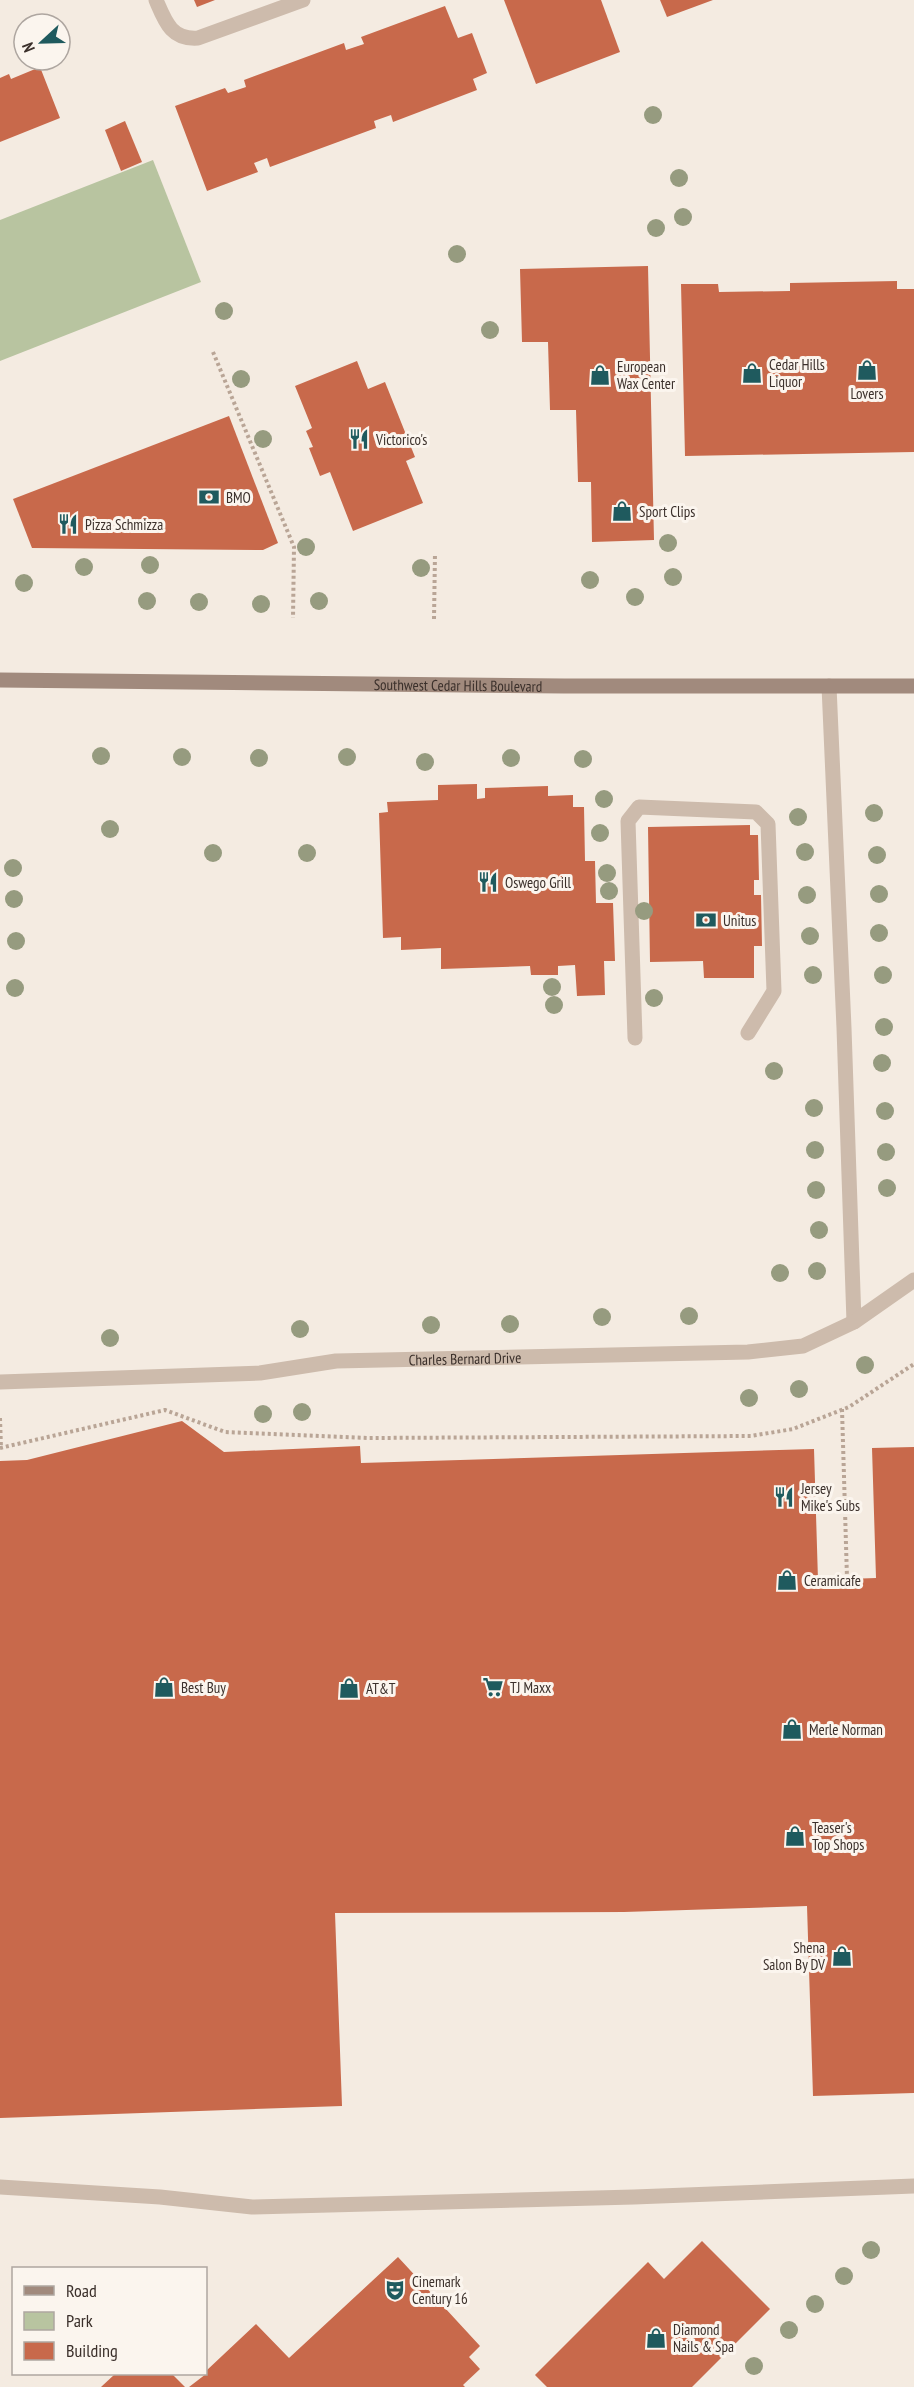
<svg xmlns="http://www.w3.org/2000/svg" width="914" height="2387" font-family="'PT Sans Narrow',sans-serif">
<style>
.green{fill:#b8c4a0}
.building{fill:#c8694b}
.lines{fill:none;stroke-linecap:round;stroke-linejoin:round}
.path{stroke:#b9a596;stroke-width:4;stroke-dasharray:3 3;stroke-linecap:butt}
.lane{stroke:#cdbbac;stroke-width:15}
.secondary{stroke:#a18a7d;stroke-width:15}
.tree{fill:#969b7f}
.labels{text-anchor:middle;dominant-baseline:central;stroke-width:6;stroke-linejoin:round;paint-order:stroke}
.poi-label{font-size:15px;fill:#3b302b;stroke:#fbf5ee;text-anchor:start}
.street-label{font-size:15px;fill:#3b302b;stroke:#fbf5ee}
</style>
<rect width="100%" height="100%" fill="#f4ebe1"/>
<path class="green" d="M 153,160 L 201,282 L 0,361 L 0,220 Z"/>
<g class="building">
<path d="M 194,0 L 215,0 L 197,7 Z"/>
<path d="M 504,0 L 601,0 L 620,52 L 536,84 Z"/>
<path d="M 660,0 L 713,0 L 667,17 Z"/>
<path d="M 445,6 L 458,38 L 472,33 L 487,73 L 473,79 L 477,90 L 393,122 L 391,115 L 374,121 L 376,128 L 270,167 L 267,158 L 254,163 L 258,172 L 207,191 L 175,106 L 225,88 L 228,93 L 246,87 L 244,80 L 344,43 L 346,50 L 364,44 L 361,37 Z"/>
<path d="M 40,67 L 60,118 L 0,142 L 0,78 L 9,74 L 11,79 Z"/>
<path d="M 125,121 L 142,162 L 121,171 L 105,130 Z"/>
<path d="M 648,266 L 654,540 L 592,542 L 591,482 L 578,482 L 576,410 L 550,410 L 548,342 L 522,342 L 520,269 Z"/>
<path d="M 897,281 L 897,289 L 914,289 L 914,452 L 685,456 L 681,284 L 718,284 L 719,292 L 790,291 L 790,283 Z"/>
<path d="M 357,361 L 368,389 L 385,382 L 415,457 L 406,461 L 423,503 L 353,531 L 330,472 L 320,476 L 309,448 L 313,447 L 306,431 L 312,428 L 295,386 Z"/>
<path d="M 229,416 L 278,543 L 263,550 L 32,548 L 13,499 Z"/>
<path d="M 477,784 L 477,799 L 485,798 L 485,788 L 548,786 L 548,796 L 573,795 L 573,807 L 584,807 L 585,861 L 595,861 L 596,903 L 613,903 L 615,961 L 604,961 L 605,995 L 577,996 L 575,965 L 558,966 L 558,975 L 531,975 L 530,966 L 441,969 L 441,948 L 401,950 L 401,937 L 383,938 L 379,813 L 388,812 L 387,802 L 438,800 L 438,785 Z"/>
<path d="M 750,825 L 750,835 L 758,835 L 759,880 L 754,880 L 754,895 L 761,895 L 762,946 L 754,946 L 754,978 L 704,978 L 703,961 L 650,962 L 648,827 Z"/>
<path d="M 182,1421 L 224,1452 L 360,1446 L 361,1463 L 814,1449 L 818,1580 L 876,1578 L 872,1448 L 914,1447 L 914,2093 L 813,2096 L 807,1906 L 624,1912 L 335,1913 L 342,2106 L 0,2118 L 0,1461 L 27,1460 Z"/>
<path d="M 702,2241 L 770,2309 L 692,2387 L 547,2387 L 535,2375 L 648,2262 L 664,2279 Z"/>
<path d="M 398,2257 L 480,2346 L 469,2357 L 480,2369 L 463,2385 L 465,2387 L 189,2387 L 206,2374 L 206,2371 L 256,2324 L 289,2358 Z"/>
<path d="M 115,2374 L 172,2374 L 185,2387 L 101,2387 Z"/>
</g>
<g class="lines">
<g class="path">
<path d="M 213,352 L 294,547 L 293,618"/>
<path d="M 434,619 L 435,553"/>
<path d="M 842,1409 L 847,1578"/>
<path d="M 0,1418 L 1,1448"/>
<path d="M 0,1448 L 165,1410 L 225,1432 L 367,1438 L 751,1436 L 793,1429 L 849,1407 L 914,1364"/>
</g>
<g class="lane">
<path d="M 156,0 C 165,21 171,40 198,38 L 303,0"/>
<path d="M 829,686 L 844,1028 L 854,1322"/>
<path d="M 635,1038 L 628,821 L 639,807 L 756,812 L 768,824 L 774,991 L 748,1033"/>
<path id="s1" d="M 0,1382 L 260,1373 L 336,1361 L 748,1352 L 803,1346 L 854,1322 L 914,1280"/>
<path d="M 0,2187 L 160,2197 L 252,2207 L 634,2197 L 914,2186"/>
</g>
<path class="secondary" id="s2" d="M 0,680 L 564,686 L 914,686"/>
</g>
<g class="tree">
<circle cx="653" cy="115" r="9"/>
<circle cx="679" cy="178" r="9"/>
<circle cx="683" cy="217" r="9"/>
<circle cx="656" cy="228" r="9"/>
<circle cx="457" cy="254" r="9"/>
<circle cx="224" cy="311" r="9"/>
<circle cx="490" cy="330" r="9"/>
<circle cx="241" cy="379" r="9"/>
<circle cx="263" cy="439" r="9"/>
<circle cx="668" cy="543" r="9"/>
<circle cx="306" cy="547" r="9"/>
<circle cx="150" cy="565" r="9"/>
<circle cx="84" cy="567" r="9"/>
<circle cx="421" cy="568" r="9"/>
<circle cx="673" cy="577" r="9"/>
<circle cx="590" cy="580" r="9"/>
<circle cx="24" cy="583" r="9"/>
<circle cx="635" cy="597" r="9"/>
<circle cx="147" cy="601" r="9"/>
<circle cx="319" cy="601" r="9"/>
<circle cx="199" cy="602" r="9"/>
<circle cx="261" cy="604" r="9"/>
<circle cx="101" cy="756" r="9"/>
<circle cx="182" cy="757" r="9"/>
<circle cx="347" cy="757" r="9"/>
<circle cx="259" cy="758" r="9"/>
<circle cx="511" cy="758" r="9"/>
<circle cx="583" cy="759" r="9"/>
<circle cx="425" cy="762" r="9"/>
<circle cx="604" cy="799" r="9"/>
<circle cx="874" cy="813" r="9"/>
<circle cx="798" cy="817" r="9"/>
<circle cx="110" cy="829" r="9"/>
<circle cx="600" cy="833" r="9"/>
<circle cx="805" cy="852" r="9"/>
<circle cx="213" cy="853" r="9"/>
<circle cx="307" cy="853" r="9"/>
<circle cx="877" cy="855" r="9"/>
<circle cx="13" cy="868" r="9"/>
<circle cx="607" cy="873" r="9"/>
<circle cx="609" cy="891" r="9"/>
<circle cx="879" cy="894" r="9"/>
<circle cx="807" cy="895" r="9"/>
<circle cx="14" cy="899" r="9"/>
<circle cx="644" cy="911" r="9"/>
<circle cx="879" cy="933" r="9"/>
<circle cx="810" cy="936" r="9"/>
<circle cx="16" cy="941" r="9"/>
<circle cx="813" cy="975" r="9"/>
<circle cx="883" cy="975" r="9"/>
<circle cx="552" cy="987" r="9"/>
<circle cx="15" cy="988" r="9"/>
<circle cx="654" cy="998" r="9"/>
<circle cx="554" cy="1005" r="9"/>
<circle cx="884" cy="1027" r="9"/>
<circle cx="882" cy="1063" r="9"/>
<circle cx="774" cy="1071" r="9"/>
<circle cx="814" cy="1108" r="9"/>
<circle cx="885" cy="1111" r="9"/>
<circle cx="815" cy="1150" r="9"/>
<circle cx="886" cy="1152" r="9"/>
<circle cx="887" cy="1188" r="9"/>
<circle cx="816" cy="1190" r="9"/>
<circle cx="819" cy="1230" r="9"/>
<circle cx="817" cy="1271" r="9"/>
<circle cx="780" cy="1273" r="9"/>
<circle cx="689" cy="1316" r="9"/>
<circle cx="602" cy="1317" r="9"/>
<circle cx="510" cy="1324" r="9"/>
<circle cx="431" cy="1325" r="9"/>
<circle cx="300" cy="1329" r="9"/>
<circle cx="110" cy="1338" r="9"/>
<circle cx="865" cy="1365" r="9"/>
<circle cx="799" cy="1389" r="9"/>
<circle cx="749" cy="1398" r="9"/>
<circle cx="302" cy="1412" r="9"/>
<circle cx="263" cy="1414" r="9"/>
<circle cx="871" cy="2250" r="9"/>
<circle cx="844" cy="2276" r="9"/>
<circle cx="815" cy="2304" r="9"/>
<circle cx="789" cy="2330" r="9"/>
<circle cx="754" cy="2366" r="9"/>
</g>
<defs>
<g id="shop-bare" transform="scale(1.62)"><path d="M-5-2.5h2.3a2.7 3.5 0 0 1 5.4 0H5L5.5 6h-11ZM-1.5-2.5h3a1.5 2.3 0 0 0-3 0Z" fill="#1f5a5e" stroke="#fbf5ee" stroke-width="2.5" paint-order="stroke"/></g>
<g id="restaurant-bare" transform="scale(1.62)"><path d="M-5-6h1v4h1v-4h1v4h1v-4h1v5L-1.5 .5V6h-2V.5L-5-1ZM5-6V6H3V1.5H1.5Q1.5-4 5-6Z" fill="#1f5a5e" stroke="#fbf5ee" stroke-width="2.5" paint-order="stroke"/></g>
<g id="bank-bare" transform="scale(1.62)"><path d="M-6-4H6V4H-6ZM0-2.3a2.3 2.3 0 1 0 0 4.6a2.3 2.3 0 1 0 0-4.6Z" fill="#1f5a5e" stroke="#fbf5ee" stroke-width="2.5" paint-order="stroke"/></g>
<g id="supermarket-bare" transform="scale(1.62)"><path d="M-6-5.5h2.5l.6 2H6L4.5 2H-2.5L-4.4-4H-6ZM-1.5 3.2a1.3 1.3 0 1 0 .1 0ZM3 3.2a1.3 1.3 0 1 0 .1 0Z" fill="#1f5a5e" stroke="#fbf5ee" stroke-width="2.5" paint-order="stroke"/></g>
<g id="theatre-bare" transform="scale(1.62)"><path d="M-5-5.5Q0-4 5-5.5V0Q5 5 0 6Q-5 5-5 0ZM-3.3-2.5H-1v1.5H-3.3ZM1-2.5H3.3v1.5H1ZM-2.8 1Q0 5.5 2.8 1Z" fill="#1f5a5e" stroke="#fbf5ee" stroke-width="2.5" paint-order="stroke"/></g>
</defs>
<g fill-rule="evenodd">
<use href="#shop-bare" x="867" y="370"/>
<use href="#shop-bare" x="752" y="373"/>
<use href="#shop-bare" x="600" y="375"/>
<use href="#restaurant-bare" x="359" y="439"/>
<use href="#bank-bare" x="209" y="497"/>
<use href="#shop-bare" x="622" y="511"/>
<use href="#restaurant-bare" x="68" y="524"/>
<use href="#restaurant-bare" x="488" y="882"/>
<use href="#bank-bare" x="706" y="920"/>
<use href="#restaurant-bare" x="784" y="1497"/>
<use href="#shop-bare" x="787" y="1580"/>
<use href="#shop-bare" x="164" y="1687"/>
<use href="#supermarket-bare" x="493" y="1687"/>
<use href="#shop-bare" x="349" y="1688"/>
<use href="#shop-bare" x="792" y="1729"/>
<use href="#shop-bare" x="795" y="1836"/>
<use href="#shop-bare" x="842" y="1956"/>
<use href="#theatre-bare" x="395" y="2290"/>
<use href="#shop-bare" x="656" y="2338"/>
</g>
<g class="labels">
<g class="poi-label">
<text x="769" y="364">Cedar Hills<tspan x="769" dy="17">Liquor</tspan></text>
<text x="617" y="366">European<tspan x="617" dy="17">Wax Center</tspan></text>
<text x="867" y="393" text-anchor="middle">Lovers</text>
<text x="376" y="439">Victorico's</text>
<text x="226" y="497">BMO</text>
<text x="639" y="511">Sport Clips</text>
<text x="85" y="524">Pizza Schmizza</text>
<text x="505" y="882">Oswego Grill</text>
<text x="723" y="920">Unitus</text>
<text x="801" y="1488">Jersey<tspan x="801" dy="17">Mike's Subs</tspan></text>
<text x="804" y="1580">Ceramicafe</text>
<text x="181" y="1687">Best Buy</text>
<text x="510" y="1687">TJ Maxx</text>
<text x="366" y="1688">AT&amp;T</text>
<text x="809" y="1729">Merle Norman</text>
<text x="812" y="1827">Teaser's<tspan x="812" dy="17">Top Shops</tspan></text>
<text x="825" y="1947" text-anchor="end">Shena<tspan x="825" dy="17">Salon By DV</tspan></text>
<text x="412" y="2281">Cinemark<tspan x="412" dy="17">Century 16</tspan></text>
<text x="673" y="2329">Diamond<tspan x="673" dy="17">Nails &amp; Spa</tspan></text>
</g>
<g class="street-label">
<text stroke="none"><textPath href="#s2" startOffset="458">Southwest Cedar Hills Boulevard</textPath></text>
<text stroke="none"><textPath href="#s1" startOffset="466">Charles Bernard Drive</textPath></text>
</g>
</g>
<rect x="12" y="2267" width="195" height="108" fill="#fbf5ee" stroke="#aea6a0" stroke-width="1.5"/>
<rect x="24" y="2286" width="30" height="9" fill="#a18a7d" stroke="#aea6a0" stroke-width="1.5"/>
<text x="66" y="2297" font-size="18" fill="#3b302b">Road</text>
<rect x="24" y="2312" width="30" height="18" fill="#b8c4a0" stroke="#aea6a0" stroke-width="1.5"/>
<text x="66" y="2327" font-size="18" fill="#3b302b">Park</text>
<rect x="24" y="2342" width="30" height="18" fill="#c8694b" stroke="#aea6a0" stroke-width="1.5"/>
<text x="66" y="2357" font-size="18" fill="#3b302b">Building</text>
<g transform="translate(42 42) rotate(248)"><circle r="28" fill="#fbf5ee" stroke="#aea6a0" stroke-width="1.5"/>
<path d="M0-4.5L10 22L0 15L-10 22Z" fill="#1f5a5e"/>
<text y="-9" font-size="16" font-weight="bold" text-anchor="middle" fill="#3b302b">N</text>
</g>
</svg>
